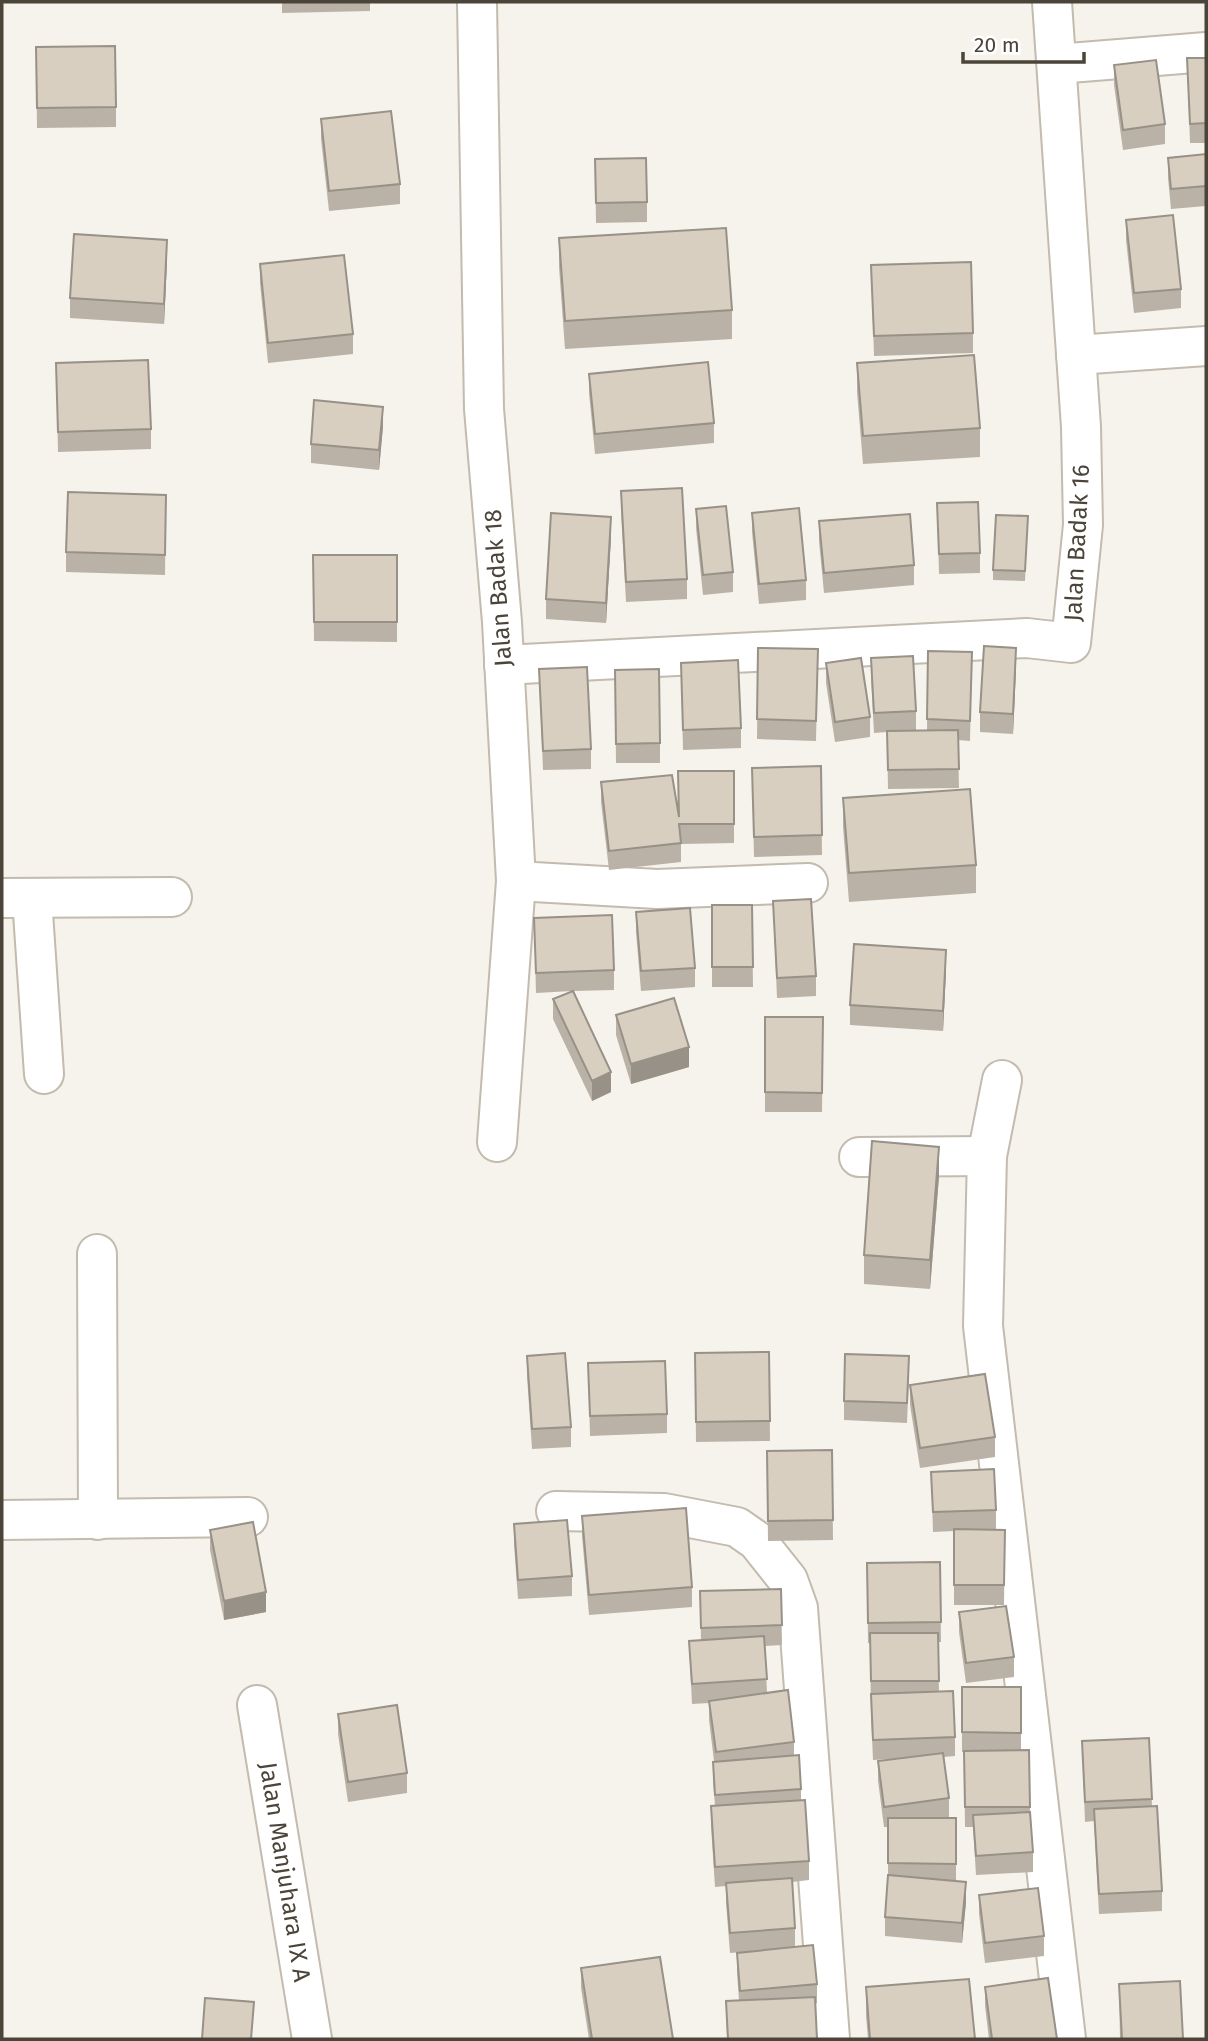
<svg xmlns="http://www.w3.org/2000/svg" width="1208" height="2041" font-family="'Fira Sans',sans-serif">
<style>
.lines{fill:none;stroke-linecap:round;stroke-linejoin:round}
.street-casing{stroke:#c2bbae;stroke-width:42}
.street{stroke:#fff;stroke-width:38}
.wall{fill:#bab2a6}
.shaded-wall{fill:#979187}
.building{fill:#d8cfc1;stroke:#979187;stroke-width:2}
.labels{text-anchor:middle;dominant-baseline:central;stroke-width:6;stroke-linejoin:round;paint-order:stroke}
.street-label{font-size:24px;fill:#4b4439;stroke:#fff}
</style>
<rect width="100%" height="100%" fill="#f6f3ec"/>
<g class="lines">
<g class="street-casing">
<g id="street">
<path d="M 477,2 L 484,409 L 502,622 L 516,881 L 657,889 L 808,883"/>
<path d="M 1057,64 L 1206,52"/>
<path d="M 1076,355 L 1206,346"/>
<path d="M 504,665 L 1027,638 L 1071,643 L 1083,525 L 1081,427 L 1052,2"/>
<path d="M 2,898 L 172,897"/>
<path d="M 32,898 L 44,1074"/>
<path d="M 1002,1080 L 987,1156 L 983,1326 L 1066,2039"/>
<path d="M 497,1142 L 516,881"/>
<path d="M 859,1157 L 987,1156"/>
<path d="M 97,1254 L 98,1520"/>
<path d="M 556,1511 L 664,1513 L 737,1527 L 757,1541 L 788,1580 L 798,1608 L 830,2039"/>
<path d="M 2,1520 L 248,1517"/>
<path d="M 257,1705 L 312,2039"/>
</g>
</g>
<use href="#street" class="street"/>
</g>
<g class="wall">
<path d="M 282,2 L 370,2 L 370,11 L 282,13 Z"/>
<path d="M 36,47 L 116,107 L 116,127 L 37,128 Z"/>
<path d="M 1187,58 L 1206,58 L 1206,143 L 1190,143 Z"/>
<path d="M 1114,65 L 1165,124 L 1165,144 L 1123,150 L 1114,85 Z"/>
<path d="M 321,119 L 400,184 L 400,204 L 329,211 L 321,139 Z"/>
<path d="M 1206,154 L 1206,206 L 1171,209 L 1168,178 L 1168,158 Z"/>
<path d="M 595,159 L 647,202 L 647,222 L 596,223 Z"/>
<path d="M 1126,220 L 1181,289 L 1181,308 L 1134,313 L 1126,240 Z"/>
<path d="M 559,238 L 732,310 L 732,339 L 565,349 L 559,267 Z"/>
<path d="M 167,260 L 164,324 L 70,318 L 70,298 Z"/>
<path d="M 260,264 L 353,334 L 353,354 L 268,363 L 260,283 Z"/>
<path d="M 871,265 L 973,333 L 973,353 L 874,356 Z"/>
<path d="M 56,363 L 151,429 L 151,449 L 58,452 Z"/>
<path d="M 857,363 L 980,428 L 980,457 L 863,464 L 857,392 Z"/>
<path d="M 589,374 L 714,423 L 714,443 L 595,454 L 589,393 Z"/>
<path d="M 383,426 L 379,470 L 311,463 L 311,444 Z"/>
<path d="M 621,491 L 687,579 L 687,599 L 626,602 L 621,511 Z"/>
<path d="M 166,495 L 165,575 L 66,572 L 66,552 Z"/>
<path d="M 937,503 L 980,553 L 980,573 L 939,574 Z"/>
<path d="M 696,509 L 733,572 L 733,592 L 703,595 L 696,528 Z"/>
<path d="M 752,513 L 806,580 L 806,600 L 759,604 L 752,532 Z"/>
<path d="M 1028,516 L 1025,581 L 993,580 L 993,570 Z"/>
<path d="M 819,521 L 914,565 L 914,585 L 824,593 L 819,541 Z"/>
<path d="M 611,537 L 606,623 L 546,619 L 546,599 Z"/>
<path d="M 313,555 L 397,555 L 397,642 L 314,641 Z"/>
<path d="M 758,648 L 818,649 L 816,741 L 757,739 Z"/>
<path d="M 928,651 L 972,652 L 970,741 L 958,740 L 959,788 L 888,789 L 887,732 L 874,733 L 871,678 L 871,658 L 916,711 L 916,730 L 927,730 Z"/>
<path d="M 681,663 L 741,728 L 741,748 L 683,750 Z"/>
<path d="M 826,663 L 870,717 L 870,737 L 835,742 L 826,683 Z"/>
<path d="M 1016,668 L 1013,734 L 980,732 L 980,712 Z"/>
<path d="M 539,669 L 591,749 L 591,769 L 543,770 Z"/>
<path d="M 615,670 L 660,743 L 660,763 L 616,763 Z"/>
<path d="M 821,766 L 822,855 L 754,857 L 752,768 Z"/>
<path d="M 734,771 L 734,843 L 681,844 L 681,862 L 609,870 L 601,802 L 601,782 L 678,815 Z"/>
<path d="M 843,798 L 976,865 L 976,893 L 849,902 L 843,827 Z"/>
<path d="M 773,901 L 816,976 L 816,996 L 777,998 Z"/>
<path d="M 712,905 L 752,905 L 753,987 L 712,987 Z"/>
<path d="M 636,912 L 695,968 L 695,987 L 641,991 L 636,932 Z"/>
<path d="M 534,918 L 614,970 L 614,990 L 573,991 L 611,1092 L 592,1101 L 553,1019 L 553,999 L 572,991 L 536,993 Z"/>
<path d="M 946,970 L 943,1031 L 850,1025 L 850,1005 Z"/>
<path d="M 616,1015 L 689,1067 L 631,1084 L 616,1035 Z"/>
<path d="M 765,1017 L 823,1017 L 822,1112 L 765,1112 Z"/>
<path d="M 939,1176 L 930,1289 L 864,1284 L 864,1255 Z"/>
<path d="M 769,1352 L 770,1441 L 696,1442 L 695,1353 Z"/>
<path d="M 527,1356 L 571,1427 L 571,1447 L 532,1449 L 527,1376 Z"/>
<path d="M 588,1363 L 667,1414 L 667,1433 L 590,1436 Z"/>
<path d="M 909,1376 L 907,1423 L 844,1420 L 844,1401 Z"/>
<path d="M 910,1385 L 995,1437 L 995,1457 L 920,1468 L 910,1405 Z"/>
<path d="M 832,1450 L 833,1540 L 768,1541 L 767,1451 Z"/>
<path d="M 931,1472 L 996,1510 L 996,1530 L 1005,1530 L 1004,1605 L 954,1605 L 954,1531 L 933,1532 Z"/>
<path d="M 582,1516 L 692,1587 L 692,1607 L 589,1615 L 582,1536 Z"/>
<path d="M 514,1524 L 572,1576 L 572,1596 L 518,1599 L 514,1544 Z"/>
<path d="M 210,1530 L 266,1612 L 224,1620 L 210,1550 Z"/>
<path d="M 940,1562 L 941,1642 L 938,1642 L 939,1692 L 955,1737 L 955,1756 L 943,1757 L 949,1798 L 949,1818 L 956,1818 L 956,1882 L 966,1902 L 962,1943 L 885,1936 L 885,1917 L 888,1875 L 888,1827 L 884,1827 L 878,1781 L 878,1761 L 894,1759 L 873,1760 L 871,1714 L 870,1643 L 868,1643 L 867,1563 Z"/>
<path d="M 781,1589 L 782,1645 L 765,1646 L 767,1693 L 794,1742 L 794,1755 L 801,1789 L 801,1800 L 809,1861 L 809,1880 L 792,1882 L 795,1928 L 795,1947 L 817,1984 L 817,2003 L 815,2004 L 817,2039 L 727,2039 L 726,2001 L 739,2000 L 737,1972 L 737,1953 L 754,1951 L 730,1953 L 726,1903 L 726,1886 L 715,1887 L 711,1826 L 711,1806 L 715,1806 L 713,1781 L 713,1762 L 714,1761 L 709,1720 L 709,1703 L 692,1704 L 689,1641 L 701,1640 L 700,1591 Z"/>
<path d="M 959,1612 L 1014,1657 L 1014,1677 L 966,1683 L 959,1632 Z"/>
<path d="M 962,1687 L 1021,1687 L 1021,1751 L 1029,1750 L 1030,1812 L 1033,1852 L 1033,1872 L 976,1875 L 973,1827 L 965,1827 L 964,1752 L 962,1752 Z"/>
<path d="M 338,1714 L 407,1773 L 407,1793 L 348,1802 L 338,1734 Z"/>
<path d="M 1149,1738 L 1152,1806 L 1162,1891 L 1162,1911 L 1099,1914 L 1094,1821 L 1085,1822 L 1082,1741 Z"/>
<path d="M 979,1895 L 1044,1936 L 1044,1956 L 985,1963 L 979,1914 Z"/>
<path d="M 581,1968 L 670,2039 L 589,2039 L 581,1988 Z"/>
<path d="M 1119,1984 L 1183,2039 L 1120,2039 Z"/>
<path d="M 866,1987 L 975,2039 L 868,2039 L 866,2016 Z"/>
<path d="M 985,1987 L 1057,2039 L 989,2039 L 985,2006 Z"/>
</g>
<g class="shaded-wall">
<path d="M 167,240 L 167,260 L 164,324 L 164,304 Z"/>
<path d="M 383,407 L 383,426 L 379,470 L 379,450 Z"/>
<path d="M 611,517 L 611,537 L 606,623 L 606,603 Z"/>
<path d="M 1016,648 L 1016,668 L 1013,734 L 1013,714 Z"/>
<path d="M 946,950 L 946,970 L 943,1031 L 943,1011 Z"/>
<path d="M 689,1047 L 689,1067 L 631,1084 L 631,1064 Z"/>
<path d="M 611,1072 L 611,1092 L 592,1101 L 592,1081 Z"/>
<path d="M 939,1147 L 939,1176 L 930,1289 L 930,1260 Z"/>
<path d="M 266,1592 L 266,1612 L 224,1620 L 224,1601 Z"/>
<path d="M 966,1882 L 966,1902 L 962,1943 L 962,1923 Z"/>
</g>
<g class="building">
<path d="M 115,46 L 116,107 L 37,108 L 36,47 Z"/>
<path d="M 1187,58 L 1206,58 L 1206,123 L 1190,124 Z"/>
<path d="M 1156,60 L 1165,124 L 1123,130 L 1114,65 Z"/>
<path d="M 391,111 L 400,184 L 329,191 L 321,119 Z"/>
<path d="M 1206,154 L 1206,186 L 1171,189 L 1168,158 Z"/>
<path d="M 646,158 L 647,202 L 596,203 L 595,159 Z"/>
<path d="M 1173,215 L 1181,289 L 1134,293 L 1126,220 Z"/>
<path d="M 726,228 L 732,310 L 565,321 L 559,238 Z"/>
<path d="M 74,234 L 167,240 L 164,304 L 70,298 Z"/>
<path d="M 344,255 L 353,334 L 268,343 L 260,264 Z"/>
<path d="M 971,262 L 973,333 L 874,336 L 871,265 Z"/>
<path d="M 974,355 L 980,428 L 863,436 L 857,363 Z"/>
<path d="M 148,360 L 151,429 L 58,432 L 56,363 Z"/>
<path d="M 708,362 L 714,423 L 595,434 L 589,374 Z"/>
<path d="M 314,400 L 383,407 L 379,450 L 311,444 Z"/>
<path d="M 682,488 L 687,579 L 626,582 L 621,491 Z"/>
<path d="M 68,492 L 166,495 L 165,555 L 66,552 Z"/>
<path d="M 978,502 L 980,553 L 939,554 L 937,503 Z"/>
<path d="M 726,506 L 733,572 L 703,575 L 696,509 Z"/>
<path d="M 799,508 L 806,580 L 759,584 L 752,513 Z"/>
<path d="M 551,513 L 611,517 L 606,603 L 546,599 Z"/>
<path d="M 910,514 L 914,565 L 824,573 L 819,521 Z"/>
<path d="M 996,515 L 1028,516 L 1025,571 L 993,570 Z"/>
<path d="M 313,555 L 397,555 L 397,622 L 314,622 Z"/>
<path d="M 984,646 L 1016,648 L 1013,714 L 980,712 Z"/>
<path d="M 758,648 L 818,649 L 816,721 L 757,719 Z"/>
<path d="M 928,651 L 972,652 L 970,721 L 927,719 Z"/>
<path d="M 913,656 L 916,711 L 874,713 L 871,658 Z"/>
<path d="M 861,658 L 870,717 L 835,722 L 826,663 Z"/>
<path d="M 738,660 L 741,728 L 683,730 L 681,663 Z"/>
<path d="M 587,667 L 591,749 L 543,751 L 539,669 Z"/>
<path d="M 659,669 L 660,743 L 616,744 L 615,670 Z"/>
<path d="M 958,730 L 959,769 L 888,770 L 887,731 Z"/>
<path d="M 821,766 L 822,835 L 754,837 L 752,768 Z"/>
<path d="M 678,771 L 734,771 L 734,824 L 679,824 L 681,843 L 609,851 L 601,782 L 672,775 L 679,817 Z"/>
<path d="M 970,789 L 976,865 L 849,873 L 843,798 Z"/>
<path d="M 811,899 L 816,976 L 777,978 L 773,901 Z"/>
<path d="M 712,905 L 752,905 L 753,967 L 712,967 Z"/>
<path d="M 690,908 L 695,968 L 641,971 L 636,912 Z"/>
<path d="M 612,915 L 614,970 L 536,973 L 534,918 Z"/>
<path d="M 854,944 L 946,950 L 943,1011 L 850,1005 Z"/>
<path d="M 573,991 L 611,1072 L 592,1081 L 553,999 Z"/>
<path d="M 674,998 L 689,1047 L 631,1064 L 616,1015 Z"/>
<path d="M 765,1017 L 823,1017 L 822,1093 L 765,1092 Z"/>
<path d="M 872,1141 L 939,1147 L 930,1260 L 864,1255 Z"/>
<path d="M 769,1352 L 770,1421 L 696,1422 L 695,1353 Z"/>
<path d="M 565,1353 L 571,1427 L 532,1429 L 527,1356 Z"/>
<path d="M 845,1354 L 909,1356 L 907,1403 L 844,1401 Z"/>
<path d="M 665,1361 L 667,1414 L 590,1416 L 588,1363 Z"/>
<path d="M 985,1374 L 995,1437 L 920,1448 L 910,1385 Z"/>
<path d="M 832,1450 L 833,1520 L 768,1521 L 767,1451 Z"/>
<path d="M 994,1469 L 996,1510 L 933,1512 L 931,1472 Z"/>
<path d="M 686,1508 L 692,1587 L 589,1595 L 582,1516 Z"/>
<path d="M 567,1520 L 572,1576 L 518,1580 L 514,1524 Z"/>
<path d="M 253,1522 L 266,1592 L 224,1601 L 210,1530 Z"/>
<path d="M 954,1529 L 1005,1530 L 1004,1585 L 954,1585 Z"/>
<path d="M 940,1562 L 941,1622 L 868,1623 L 867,1563 Z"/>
<path d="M 781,1589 L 782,1625 L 701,1628 L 700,1591 Z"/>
<path d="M 1006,1606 L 1014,1657 L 966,1663 L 959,1612 Z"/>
<path d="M 870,1633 L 938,1633 L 939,1681 L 871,1681 Z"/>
<path d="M 764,1636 L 767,1679 L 692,1684 L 689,1641 Z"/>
<path d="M 962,1687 L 1021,1687 L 1021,1733 L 962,1732 Z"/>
<path d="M 788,1690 L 794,1742 L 716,1752 L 709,1701 Z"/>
<path d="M 953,1691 L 955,1737 L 873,1740 L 871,1694 Z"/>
<path d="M 397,1705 L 407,1773 L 348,1782 L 338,1714 Z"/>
<path d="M 1149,1738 L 1152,1799 L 1085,1802 L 1082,1741 Z"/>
<path d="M 1029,1750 L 1030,1807 L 965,1807 L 964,1751 Z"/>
<path d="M 943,1753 L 949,1798 L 884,1807 L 878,1761 Z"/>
<path d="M 799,1755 L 801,1789 L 715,1795 L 713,1762 Z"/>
<path d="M 805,1800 L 809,1861 L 715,1867 L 711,1806 Z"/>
<path d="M 1157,1806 L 1162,1891 L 1099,1894 L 1094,1809 Z"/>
<path d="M 1030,1812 L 1033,1852 L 976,1856 L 973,1815 Z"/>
<path d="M 888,1818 L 956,1818 L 956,1864 L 888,1863 Z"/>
<path d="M 888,1875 L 966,1882 L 962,1923 L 885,1917 Z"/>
<path d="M 792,1878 L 795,1928 L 730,1933 L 726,1883 Z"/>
<path d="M 1038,1888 L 1044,1936 L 985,1943 L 979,1895 Z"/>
<path d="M 813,1945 L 817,1984 L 740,1991 L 737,1953 Z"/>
<path d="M 660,1957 L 673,2039 L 592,2039 L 581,1968 Z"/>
<path d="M 1048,1978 L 1057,2039 L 992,2039 L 985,1987 Z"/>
<path d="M 969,1979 L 975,2039 L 870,2039 L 866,1987 Z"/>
<path d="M 1180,1981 L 1183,2039 L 1122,2039 L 1119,1984 Z"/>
<path d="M 815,1997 L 817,2039 L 728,2039 L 726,2001 Z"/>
<path d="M 205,1998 L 254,2002 L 251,2039 L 202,2039 Z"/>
</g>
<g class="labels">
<g class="street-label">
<text transform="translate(1077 543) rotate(-87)">Jalan Badak 16</text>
<text transform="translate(498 588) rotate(-94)">Jalan Badak 18</text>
<text transform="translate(285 1872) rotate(81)">Jalan Manjuhara IX A</text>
</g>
</g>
<rect width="1208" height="2041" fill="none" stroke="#4b4439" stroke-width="7"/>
<path d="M963 52v10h121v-10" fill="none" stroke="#4b4439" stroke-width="3.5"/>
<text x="974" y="52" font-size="21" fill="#4b4439" stroke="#ffffff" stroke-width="5" paint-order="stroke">20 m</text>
</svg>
